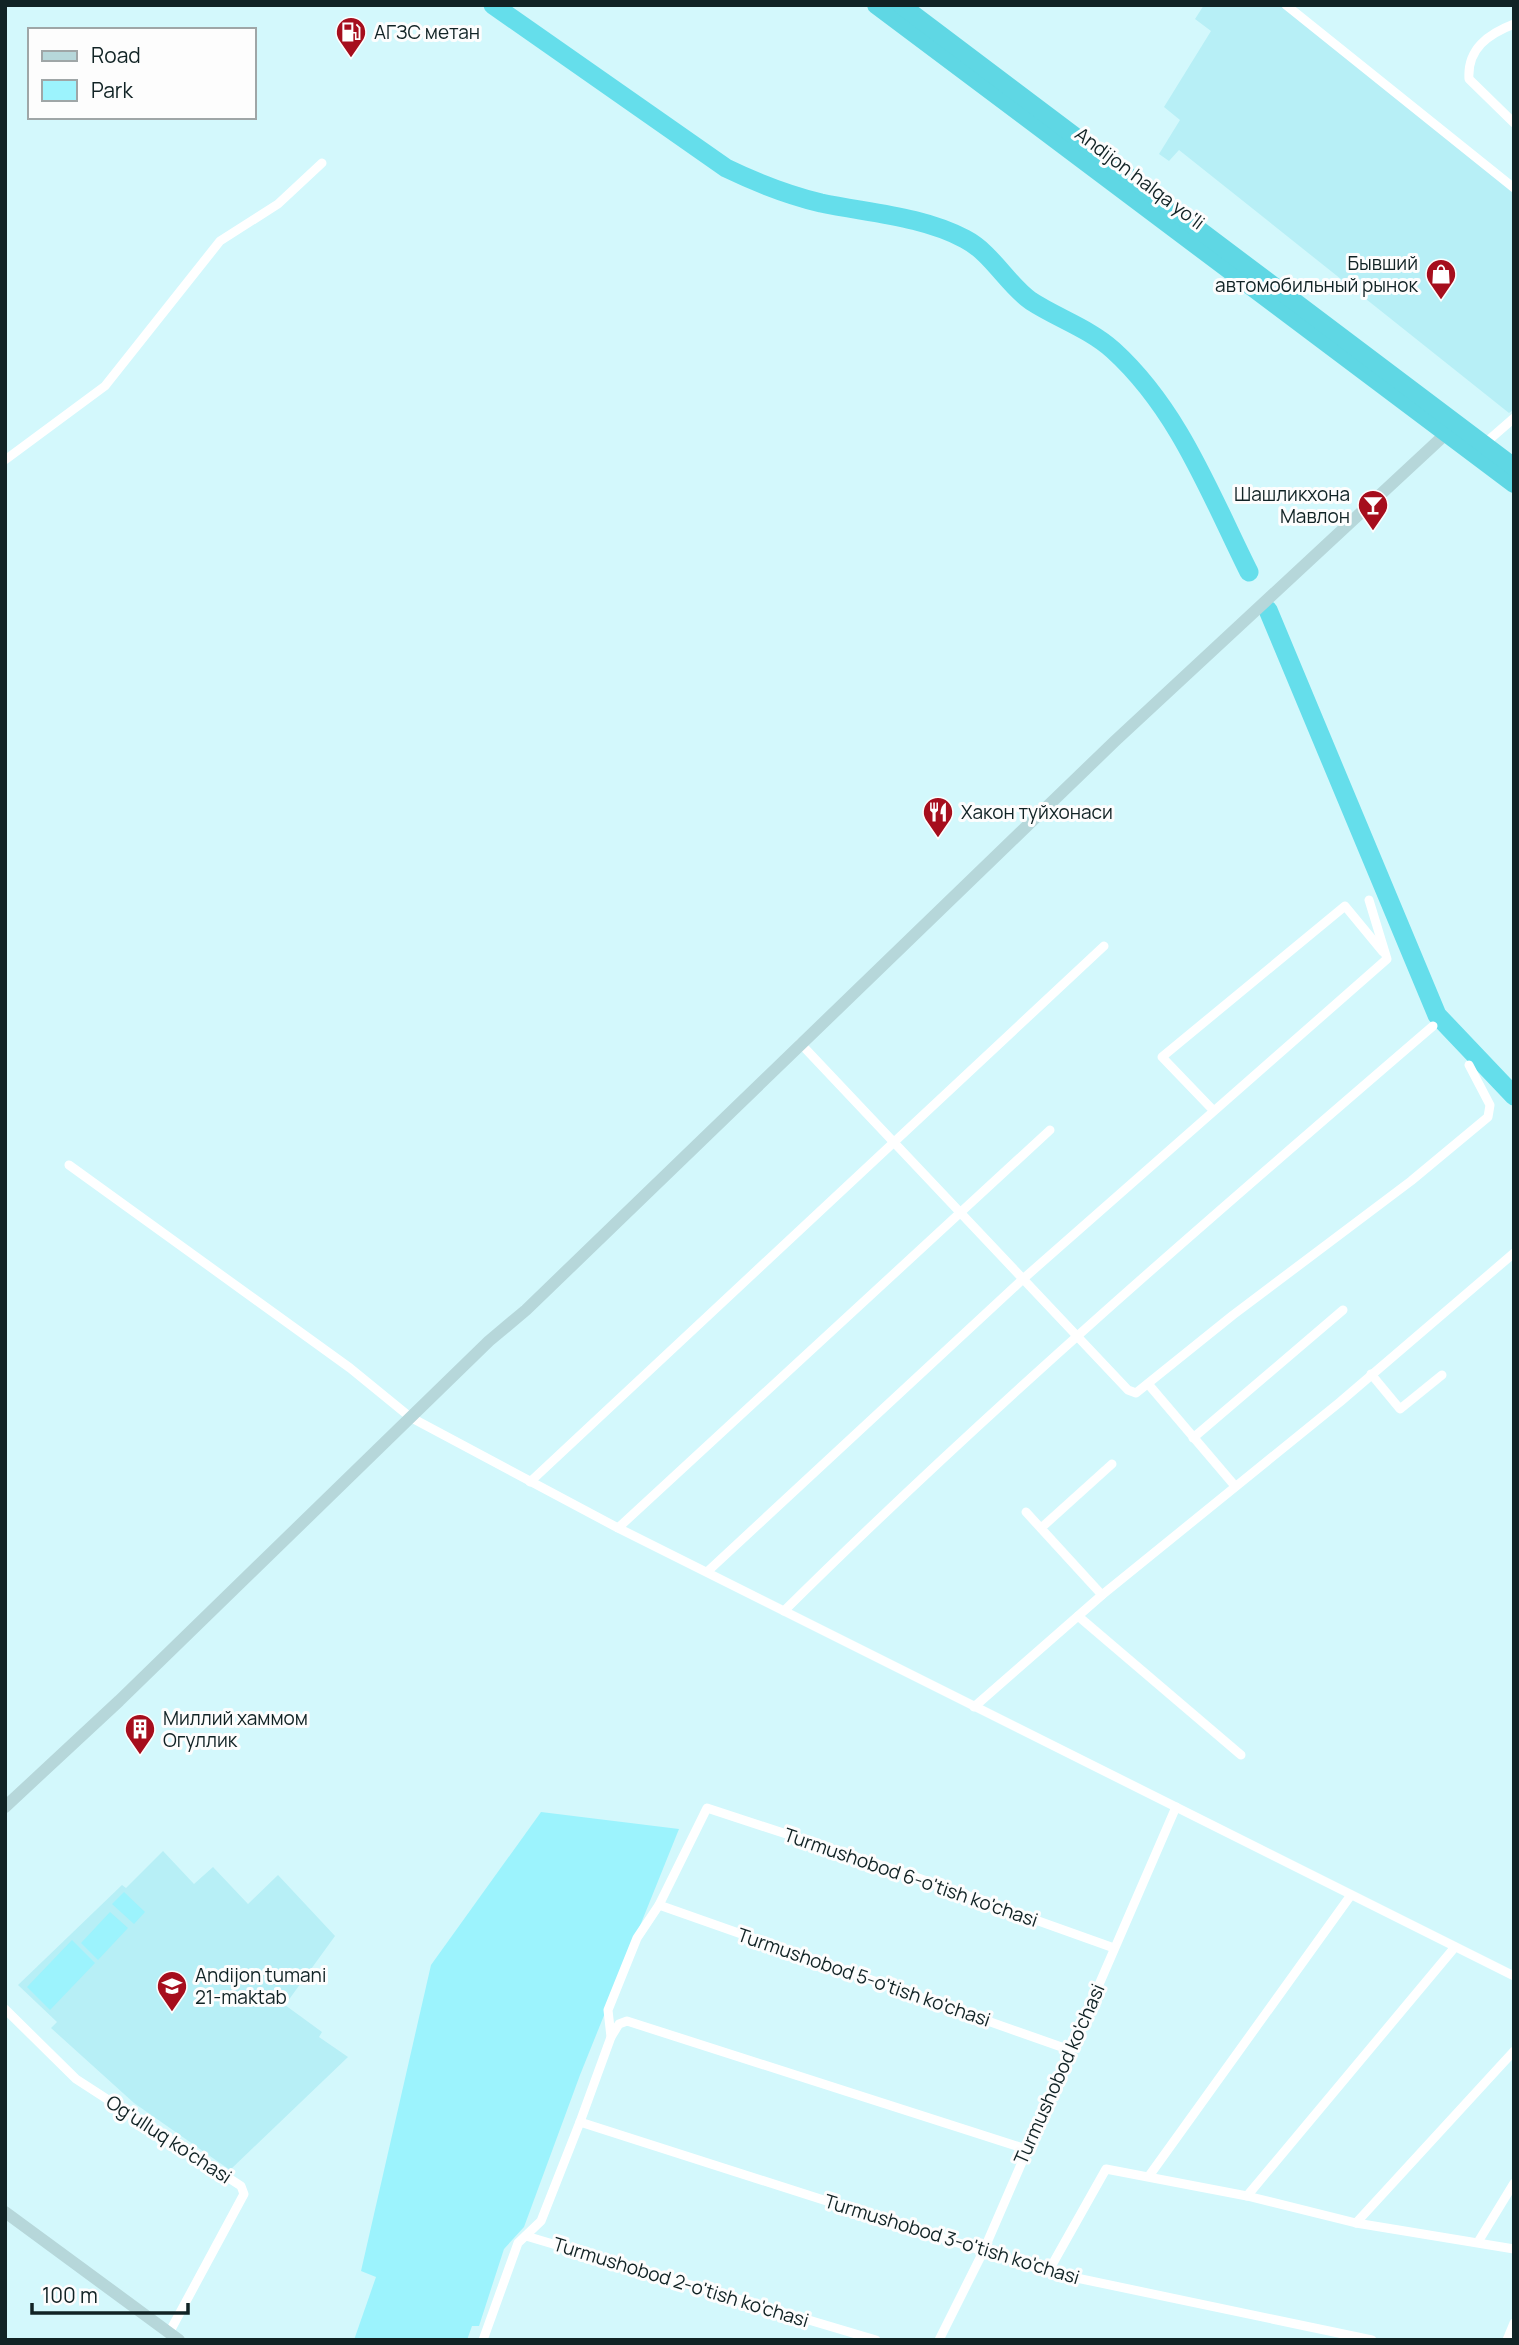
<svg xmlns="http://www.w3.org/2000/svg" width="1519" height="2345" font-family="Manrope,sans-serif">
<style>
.built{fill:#b7eff6}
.green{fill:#9cf3fd}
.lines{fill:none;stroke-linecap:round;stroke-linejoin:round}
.river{stroke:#65deeb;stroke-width:19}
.street{stroke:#fff;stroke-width:9}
.secondary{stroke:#b6d7da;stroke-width:12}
.highway{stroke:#5fd7e4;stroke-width:18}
.labels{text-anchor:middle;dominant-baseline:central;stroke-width:6;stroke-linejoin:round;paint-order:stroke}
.poi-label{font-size:19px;fill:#112325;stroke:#fdfdfd;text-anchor:start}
.street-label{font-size:19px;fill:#112325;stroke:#fdfdfd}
</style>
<rect width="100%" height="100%" fill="#d3f8fc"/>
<g class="built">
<path d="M 1204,5 L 1280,5 L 1514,192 L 1514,409 L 1509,413 L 1179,150 L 1169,161 L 1159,154 L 1180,120 L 1164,107 L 1211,31 L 1195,19 Z"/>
<path d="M 163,1851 L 194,1884 L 213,1867 L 248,1904 L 278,1875 L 335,1936 L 285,2005 L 322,2032 L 319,2037 L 348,2057 L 230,2170 L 134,2103 L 51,2028 L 57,2022 L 18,1985 L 122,1885 L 126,1888 Z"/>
</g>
<g class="green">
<path d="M 541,1812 L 679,1829 L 580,2075 L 524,2227 L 504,2249 L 479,2326 L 472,2326 L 467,2340 L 354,2340 L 376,2277 L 361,2271 L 431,1965 Z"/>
<path d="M 124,1892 L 145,1912 L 134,1924 L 112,1904 Z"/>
<path d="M 110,1912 L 128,1928 L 98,1960 L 81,1943 Z"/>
<path d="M 72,1940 L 95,1963 L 50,2010 L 27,1987 Z"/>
</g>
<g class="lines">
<g class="river">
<path d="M 493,5 L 726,168 C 757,183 788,195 821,203 C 868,213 922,216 965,239 C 992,253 1007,284 1031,301 C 1057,318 1090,329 1113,350 C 1179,410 1210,494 1249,572"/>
<path d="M 1268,610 L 1437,1015 L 1514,1096"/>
</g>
<g class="street">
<path d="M 1286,5 L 1514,188"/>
<path d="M 1514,24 C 1488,34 1467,49 1469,79 L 1514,123"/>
<path d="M 1483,445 L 1514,418"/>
<path d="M 5,460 L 105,386 L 220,241 L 278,204 L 322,163"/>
<path d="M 800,1043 L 1128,1390 L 1136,1393 L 1233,1315 L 1411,1181 L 1488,1117 L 1490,1105 L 1469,1065"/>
<path d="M 1212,1109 L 1162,1057 L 1345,906 L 1383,952"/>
<path d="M 69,1165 L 350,1368 L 410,1417 L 618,1528 L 1514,1976"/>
<path d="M 1371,1374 L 1400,1409 L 1442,1375"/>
<path d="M 1149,1385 L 1235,1486"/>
<path d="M 1193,1438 L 1343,1310"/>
<path d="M 530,1482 L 1104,946"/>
<path d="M 1026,1512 L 1102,1595"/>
<path d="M 618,1528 L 1050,1130"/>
<path d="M 1041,1528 L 1112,1464"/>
<path d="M 707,1572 L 1023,1279 L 1387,959 L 1369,900"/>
<path d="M 784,1611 C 991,1406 1212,1216 1433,1026"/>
<path d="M 1078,1616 L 1241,1755"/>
<path d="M 974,1707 L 1102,1595 L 1340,1402 L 1514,1253"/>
<path d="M 659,1905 L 1070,2050"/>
<path d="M 5,2009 L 76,2079 L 241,2186 L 244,2194 L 169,2333"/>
<path d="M 611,2037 L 619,2024 L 627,2021 L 1026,2149"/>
<path d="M 580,2122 L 1048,2272 L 1372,2340"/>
<path d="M 1149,2176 L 1351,1895"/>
<path d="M 1247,2196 L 1455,1947"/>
<path d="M 1356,2223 L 1514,2051"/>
<path d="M 526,2236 L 876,2340"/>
<path d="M 1478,2242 L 1514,2183"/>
<path d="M 1048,2272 L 1106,2169 L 1247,2196 L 1356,2223 L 1514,2249"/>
<path d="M 483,2340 L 518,2243 L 541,2221 L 580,2122 L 611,2037 L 608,2010 L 637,1938 L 659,1905 L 707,1808 L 896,1870 L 1114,1948"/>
<path d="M 939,2340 L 983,2252 L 1176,1807"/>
<path d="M 1507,2340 L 1514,2323"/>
</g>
<g class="secondary">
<path d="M 5,1807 L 119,1701 L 489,1341 L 526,1310 L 1115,741 L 1451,429"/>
<path d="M 5,2212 L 179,2340"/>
</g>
<g class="highway">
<path d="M 876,5 L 1514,484"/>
<path d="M 901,5 L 1514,467"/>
</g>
</g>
<defs>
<g id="fuel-pin" transform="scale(1.575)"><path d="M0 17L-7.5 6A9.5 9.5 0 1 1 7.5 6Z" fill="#a60e1d" stroke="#fdfdfd"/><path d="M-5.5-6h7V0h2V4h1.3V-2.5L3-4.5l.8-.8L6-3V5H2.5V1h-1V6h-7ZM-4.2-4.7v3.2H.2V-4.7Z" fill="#fff"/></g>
<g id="shop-pin" transform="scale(1.575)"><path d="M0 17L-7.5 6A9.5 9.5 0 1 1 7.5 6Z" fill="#a60e1d" stroke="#fdfdfd"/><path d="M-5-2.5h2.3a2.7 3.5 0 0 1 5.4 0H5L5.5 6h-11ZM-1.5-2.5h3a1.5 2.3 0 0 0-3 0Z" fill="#fff"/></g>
<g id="bar-pin" transform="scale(1.575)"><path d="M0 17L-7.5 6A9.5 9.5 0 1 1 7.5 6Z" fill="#a60e1d" stroke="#fdfdfd"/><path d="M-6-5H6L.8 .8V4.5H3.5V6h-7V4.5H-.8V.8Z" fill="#fff"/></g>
<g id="restaurant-pin" transform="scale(1.575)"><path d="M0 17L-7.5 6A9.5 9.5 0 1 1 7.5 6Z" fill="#a60e1d" stroke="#fdfdfd"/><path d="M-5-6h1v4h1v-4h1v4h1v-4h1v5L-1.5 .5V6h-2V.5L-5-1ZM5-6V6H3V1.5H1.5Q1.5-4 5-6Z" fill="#fff"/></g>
<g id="building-pin" transform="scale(1.575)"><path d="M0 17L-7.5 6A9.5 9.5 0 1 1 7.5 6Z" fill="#a60e1d" stroke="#fdfdfd"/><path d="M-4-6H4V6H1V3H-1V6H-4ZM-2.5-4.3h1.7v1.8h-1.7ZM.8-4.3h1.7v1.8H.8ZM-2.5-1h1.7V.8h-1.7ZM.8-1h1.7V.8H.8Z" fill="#fff"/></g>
<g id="school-pin" transform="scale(1.575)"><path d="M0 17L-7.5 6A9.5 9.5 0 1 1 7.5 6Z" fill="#a60e1d" stroke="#fdfdfd"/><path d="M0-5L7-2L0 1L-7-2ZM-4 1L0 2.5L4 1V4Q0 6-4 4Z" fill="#fff"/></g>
</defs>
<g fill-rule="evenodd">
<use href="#fuel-pin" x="351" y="32"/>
<use href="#shop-pin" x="1441" y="274"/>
<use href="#bar-pin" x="1373" y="505"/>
<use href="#restaurant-pin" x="938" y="812"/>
<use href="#building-pin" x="140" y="1729"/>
<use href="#school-pin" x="172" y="1986"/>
</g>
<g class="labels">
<g class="poi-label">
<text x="374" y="32">АГЗС метан</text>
<text x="1418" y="263" text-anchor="end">Бывший<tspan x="1418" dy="22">автомобильный рынок</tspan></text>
<text x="1350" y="494" text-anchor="end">Шашликхона<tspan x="1350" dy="22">Мавлон</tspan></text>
<text x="961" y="812">Хакон туйхонаси</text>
<text x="163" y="1718">Миллий хаммом<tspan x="163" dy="22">Огуллик</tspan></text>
<text x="195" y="1975">Andijon tumani<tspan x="195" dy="22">21-maktab</tspan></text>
</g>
<g class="street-label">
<text transform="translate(1140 178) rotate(37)">Andijon halqa yo‘li</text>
<text transform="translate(911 1877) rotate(19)">Turmushobod 6-o'tish ko'chasi</text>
<text transform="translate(864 1977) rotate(19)">Turmushobod 5-o'tish ko'chasi</text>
<text transform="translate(1059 2074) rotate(-66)">Turmushobod ko'chasi</text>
<text transform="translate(169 2139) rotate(33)">Og'ulluq ko'chasi</text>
<text transform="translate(952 2239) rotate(17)">Turmushobod 3-o'tish ko'chasi</text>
<text transform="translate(681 2282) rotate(17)">Turmushobod 2-o'tish ko'chasi</text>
</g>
</g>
<rect width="1519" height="2345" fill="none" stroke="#112325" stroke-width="14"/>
<rect x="28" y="28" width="228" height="91" fill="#fdfdfd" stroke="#9fa6a7" stroke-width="2"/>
<rect x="42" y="51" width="35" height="10" fill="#b6d7da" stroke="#9fa6a7" stroke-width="2"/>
<text x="91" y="63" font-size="21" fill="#112325">Road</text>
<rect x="42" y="80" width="35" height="21" fill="#9cf3fd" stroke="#9fa6a7" stroke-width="2"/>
<text x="91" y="98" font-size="21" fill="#112325">Park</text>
<path d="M32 2303v10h156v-10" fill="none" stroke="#112325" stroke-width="3.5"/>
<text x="42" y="2303" font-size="21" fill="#112325" stroke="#fdfdfd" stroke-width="5" paint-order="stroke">100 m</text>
</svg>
